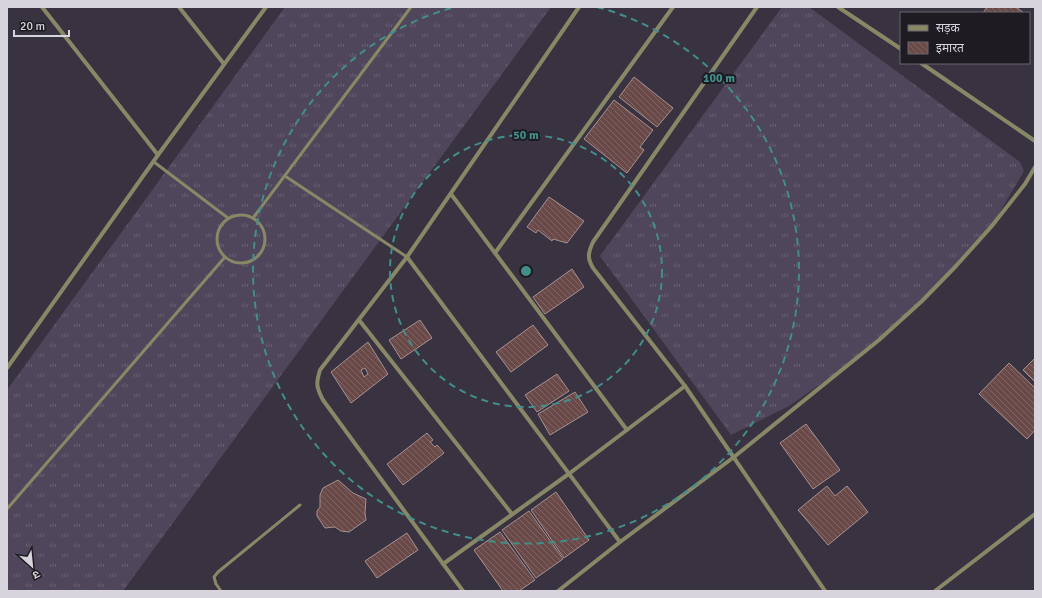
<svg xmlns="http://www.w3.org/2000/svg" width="1042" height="598" font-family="Signika,'Noto Sans Devanagari',sans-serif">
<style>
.grass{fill:url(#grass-tufts)}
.building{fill:url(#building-back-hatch);stroke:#a79190;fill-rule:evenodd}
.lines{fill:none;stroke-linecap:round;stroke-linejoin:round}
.lane{stroke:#888867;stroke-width:3}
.street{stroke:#888867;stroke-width:4}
.ring{fill:none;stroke:#418e8a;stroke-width:2;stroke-dasharray:7 5}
.centre{fill:#418e8a;stroke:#1e1c22;stroke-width:2}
.ring-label{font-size:12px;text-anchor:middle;font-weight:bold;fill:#418e8a;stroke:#1e1c22;stroke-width:4;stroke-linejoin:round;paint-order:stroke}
</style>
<defs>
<pattern id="grass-tufts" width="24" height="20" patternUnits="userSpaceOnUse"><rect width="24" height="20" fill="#4f465b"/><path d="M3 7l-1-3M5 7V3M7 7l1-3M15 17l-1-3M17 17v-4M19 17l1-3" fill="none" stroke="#686072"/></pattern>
<pattern id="building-back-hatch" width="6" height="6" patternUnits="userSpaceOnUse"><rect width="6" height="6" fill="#6a4a48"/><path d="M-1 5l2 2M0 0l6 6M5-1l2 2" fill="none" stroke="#7f6362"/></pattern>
</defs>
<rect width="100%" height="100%" fill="#383241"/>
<g class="grass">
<path d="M 285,7 L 551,7 L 123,591 L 7,591 L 7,390 Z"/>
<path d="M 782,7 L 809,7 L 1020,162 L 1024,171 L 991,227 L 922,301 L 859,357 L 789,406 L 731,435 L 600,256 Z"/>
</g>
<g class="building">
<path d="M 987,7 L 1016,7 L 1024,13 L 983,13 Z"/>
<path d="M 634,77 L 673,108 L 657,127 L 619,97 Z"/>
<path d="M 614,100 L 653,130 L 640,147 L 644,150 L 627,173 L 584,139 Z"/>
<path d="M 549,197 L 584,221 L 567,243 L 553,239 L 552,241 L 538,230 L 536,233 L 527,227 Z"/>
<path d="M 572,269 L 584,287 L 545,314 L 533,297 Z"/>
<path d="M 420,320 L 432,338 L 401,359 L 389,340 Z"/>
<path d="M 533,325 L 548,345 L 511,372 L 496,352 Z"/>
<path d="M 368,342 L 388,374 L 351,403 L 331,372 ZM 365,368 L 368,374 L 364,377 L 361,370 Z"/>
<path d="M 1035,358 L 1035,382 L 1023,370 Z"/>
<path d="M 1009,363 L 1035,388 L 1035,430 L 1027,439 L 979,394 Z"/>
<path d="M 557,374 L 569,391 L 537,412 L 525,395 Z"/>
<path d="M 575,392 L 588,412 L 550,435 L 538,414 Z"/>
<path d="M 806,424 L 840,470 L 813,489 L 780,443 Z"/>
<path d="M 427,433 L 433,440 L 430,442 L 435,447 L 437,445 L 444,453 L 403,485 L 387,464 Z"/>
<path d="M 338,480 L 353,493 L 366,499 L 365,513 L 366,520 L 349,532 L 341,531 L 335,527 L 325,528 L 317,516 L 317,511 L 320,507 L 320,495 L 323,488 Z"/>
<path d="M 827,486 L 835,496 L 847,486 L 868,512 L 828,545 L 798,510 Z"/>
<path d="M 556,492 L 589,540 L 564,558 L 531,510 Z"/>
<path d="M 529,511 L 563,559 L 536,578 L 502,530 Z"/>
<path d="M 500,532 L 535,580 L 519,591 L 503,591 L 474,550 Z"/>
<path d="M 407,533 L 418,550 L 377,578 L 365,561 Z"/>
</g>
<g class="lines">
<g class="lane">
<path d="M 154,162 L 228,218"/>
<path d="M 285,176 L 407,257"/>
<circle cx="241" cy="239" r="24"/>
<path d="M 253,218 L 411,7"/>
<path d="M 7,509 L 225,257"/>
<path d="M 221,591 L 216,584 L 214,577 L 218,572 L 300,505"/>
</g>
<g class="street">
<path d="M 42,7 L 158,155"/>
<path d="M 179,7 L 224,64"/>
<path d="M 757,7 L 593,242 C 588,253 587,258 593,268 L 685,386 L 825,591"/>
<path d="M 838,7 L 901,49"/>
<path d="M 921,63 L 1035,141"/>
<path d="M 451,194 L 627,430"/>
<path d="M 495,253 L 673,7"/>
<path d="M 407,257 L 620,542"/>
<path d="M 359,320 L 512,514"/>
<path d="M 7,368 L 158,155 L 266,7"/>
<path d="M 443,564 L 570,473 L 685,386"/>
<path d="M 463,591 L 323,400 C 316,387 316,383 320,370 L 407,257 L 579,7"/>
<path d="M 558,591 L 620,542 L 734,457 L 879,340 L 922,301 L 956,266 L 991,227 L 1025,184 L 1035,167"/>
<path d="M 935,591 L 1035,514"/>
</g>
</g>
<g class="ring">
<circle cx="526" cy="271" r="136"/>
<path d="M597 7A273 273 0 1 1 455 7"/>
</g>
<circle cx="526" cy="271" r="6" class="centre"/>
<g class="ring-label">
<text x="719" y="82">100 m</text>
<text x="526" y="139">50 m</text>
</g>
<rect width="1042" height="598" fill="none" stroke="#d8d4dd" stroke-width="16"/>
<rect x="900" y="12" width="130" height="52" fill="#1e1c22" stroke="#68666d"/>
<rect x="908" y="25" width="20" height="6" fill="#888867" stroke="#68666d"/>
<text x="936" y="32" font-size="12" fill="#d8d4dd">सड़क</text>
<rect x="908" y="42" width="20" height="12" fill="url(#building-back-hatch)" stroke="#68666d"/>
<text x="936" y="52" font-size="12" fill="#d8d4dd">इमारत</text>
<g transform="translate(32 566) rotate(153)" stroke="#1e1c22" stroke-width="3" paint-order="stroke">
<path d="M0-3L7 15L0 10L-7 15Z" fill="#d8d4dd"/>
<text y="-6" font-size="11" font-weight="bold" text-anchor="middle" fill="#d8d4dd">उ</text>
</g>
<path d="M14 30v6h55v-6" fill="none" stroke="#d8d4dd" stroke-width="2"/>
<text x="20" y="30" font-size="12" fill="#d8d4dd" stroke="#1e1c22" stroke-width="3" paint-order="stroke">20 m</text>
</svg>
